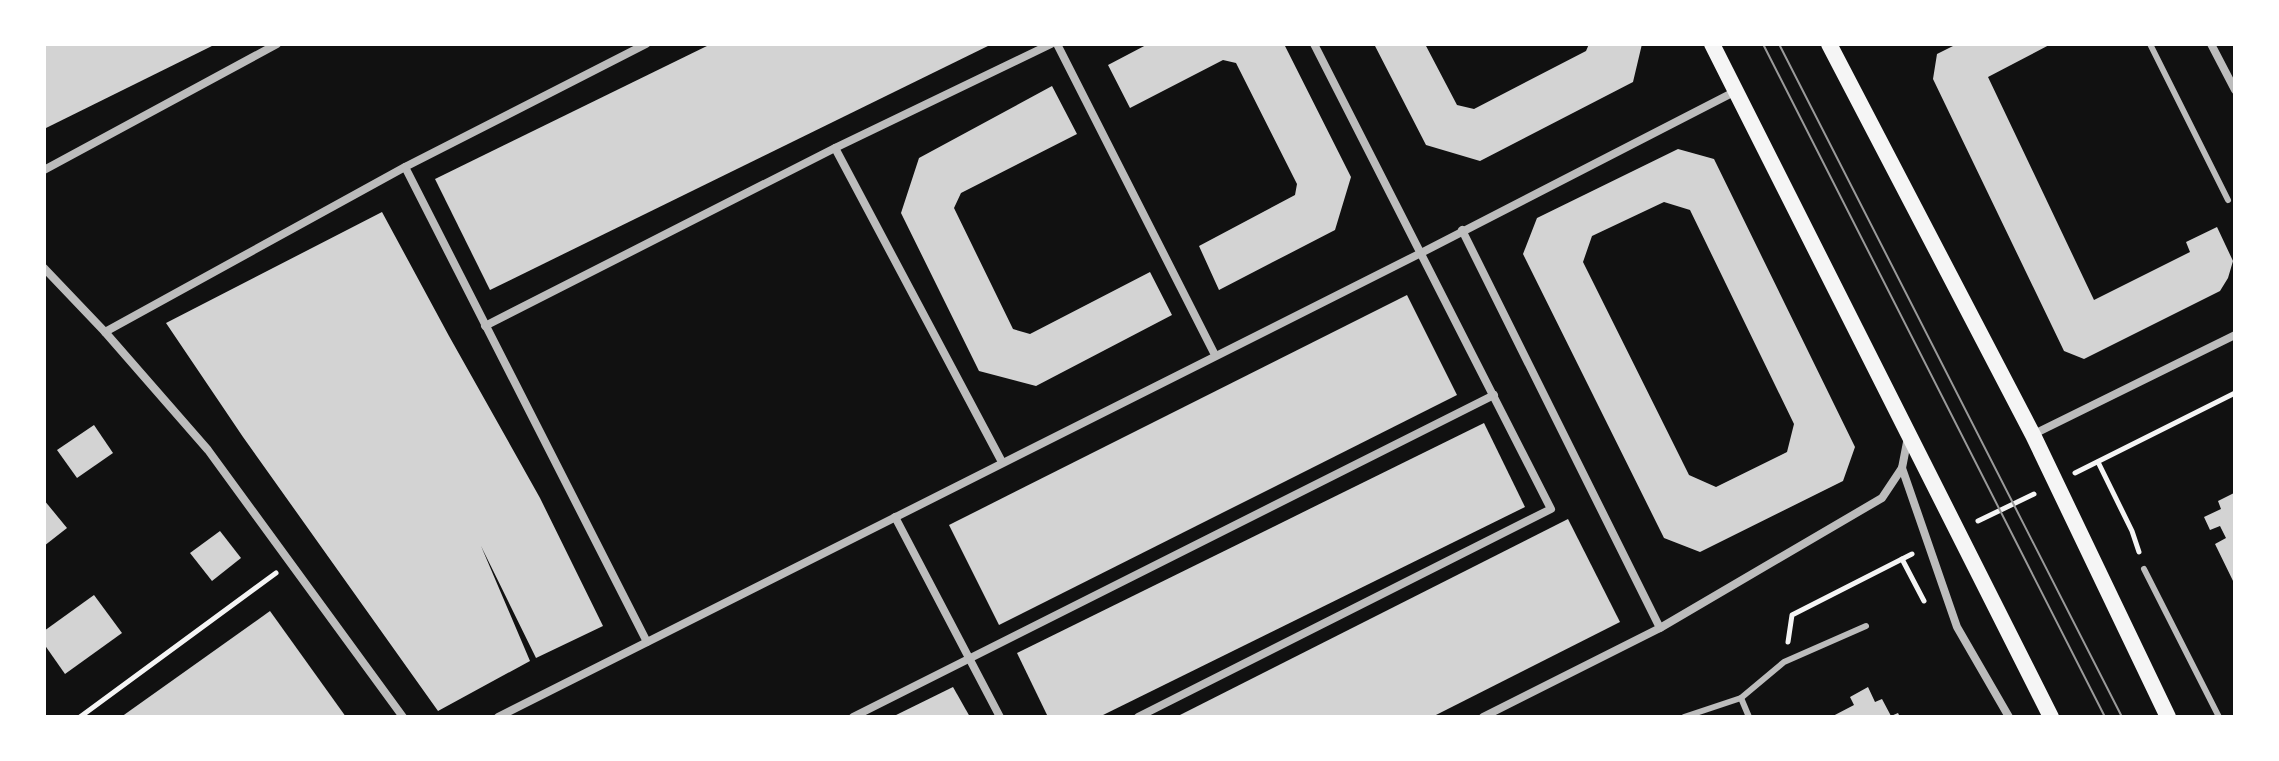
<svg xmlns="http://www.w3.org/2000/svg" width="2279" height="761" font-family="Merriweather,serif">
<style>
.building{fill:#d3d3d3;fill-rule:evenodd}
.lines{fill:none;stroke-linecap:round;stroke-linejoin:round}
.path{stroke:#f5f5f5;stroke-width:5}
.service{stroke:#bcbcbc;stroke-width:6}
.minor{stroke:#bcbcbc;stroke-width:8}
.secondary{stroke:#f5f5f5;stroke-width:16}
.tram{stroke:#9a9a9a;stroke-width:2}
</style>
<rect width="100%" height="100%" fill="#111"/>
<g class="building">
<path d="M 44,44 L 216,44 L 44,129 Z"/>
<path d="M 711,44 L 992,44 L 490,290 L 435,179 Z"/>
<path d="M 1148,44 L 1284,44 L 1351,177 L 1335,230 L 1219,290 L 1199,246 L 1295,195 L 1297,184 L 1236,63 L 1223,60 L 1130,108 L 1108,65 Z"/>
<path d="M 1374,44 L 1425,44 L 1457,105 L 1474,109 L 1586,51 L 1589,44 L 1642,44 L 1633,82 L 1480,161 L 1426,145 Z"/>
<path d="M 1957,44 L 2051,44 L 1988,77 L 2094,300 L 2190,252 L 2186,242 L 2217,227 L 2233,261 L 2228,278 L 2220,291 L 2084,359 L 2064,351 L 1933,79 L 1937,54 Z"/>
<path d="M 1052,86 L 1077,134 L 961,193 L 954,208 L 1013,329 L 1030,334 L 1150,272 L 1172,315 L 1036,386 L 979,371 L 901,213 L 919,158 Z"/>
<path d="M 1678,149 L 1714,159 L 1855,447 L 1843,481 L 1700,552 L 1664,538 L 1523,254 L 1537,218 ZM 1664,202 L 1690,210 L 1794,424 L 1787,452 L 1716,487 L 1689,475 L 1583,262 L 1592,236 Z"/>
<path d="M 382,212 L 449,336 L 540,498 L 603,626 L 536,658 L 481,546 L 530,661 L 438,711 L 243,437 L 166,323 Z"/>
<path d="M 1407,295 L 1457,395 L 999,625 L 949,525 Z"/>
<path d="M 1484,423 L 1525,507 L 1099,717 L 1048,717 L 1017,653 Z"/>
<path d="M 94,425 L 113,453 L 77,478 L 57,450 Z"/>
<path d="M 2234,493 L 2235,496 L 2235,585 L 2215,544 L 2226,538 L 2220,526 L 2210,530 L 2204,517 L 2221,509 L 2218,501 Z"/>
<path d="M 44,500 L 67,528 L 44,546 Z"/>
<path d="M 1568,519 L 1620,622 L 1432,717 L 1176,717 Z"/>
<path d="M 220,531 L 241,558 L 212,581 L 190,553 Z"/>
<path d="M 94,595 L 122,633 L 65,674 L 44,644 L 44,631 Z"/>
<path d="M 270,611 L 346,717 L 121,717 Z"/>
<path d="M 953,687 L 970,717 L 892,717 Z"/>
<path d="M 1868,687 L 1875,702 L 1882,699 L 1891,716 L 1898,713 L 1900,717 L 1831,717 L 1854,705 L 1850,697 Z"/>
</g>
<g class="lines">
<g class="path">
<path d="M 2098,462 L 2132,531 L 2139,552"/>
<path d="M 2075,473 L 2235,393"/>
<path d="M 1978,521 L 2034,494"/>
<path d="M 1902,559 L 1924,601"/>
<path d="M 1788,642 L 1792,615 L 1912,554"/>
<path d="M 80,717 L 276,573"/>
</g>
<g class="service">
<path d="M 2150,44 L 2228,200"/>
<path d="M 2144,569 L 2219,717"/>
<path d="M 1741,698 L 1749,717"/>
<path d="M 1684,717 L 1741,698 L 1784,662 L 1866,626"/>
</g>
<g class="minor">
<path d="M 1057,44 L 1215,355"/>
<path d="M 2211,44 L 2235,90"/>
<path d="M 835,148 L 1002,462"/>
<path d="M 405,167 L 647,642"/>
<path d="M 44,170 L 277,44"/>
<path d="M 1462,230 L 1660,628"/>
<path d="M 44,268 L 105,332 L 208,450 L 403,717"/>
<path d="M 485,326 L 835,148 L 1051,44"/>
<path d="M 105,332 L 405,167 L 646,44"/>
<path d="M 2034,434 L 2235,335"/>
<path d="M 1902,468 L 1957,627 L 2009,717"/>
<path d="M 895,517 L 1000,717"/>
<path d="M 498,717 L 1419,254 L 1736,91"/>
<path d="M 853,717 L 1494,395"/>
<path d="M 1138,717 L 1551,509 L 1314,44"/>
<path d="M 1483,717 L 1660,628 L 1882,498 L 1902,468 L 1908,437"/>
</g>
<g class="secondary">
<path d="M 1712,44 L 2051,717"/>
<path d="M 1829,44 L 2033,435 L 2168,717"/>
</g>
<g class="tram">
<path d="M 1763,44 L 2105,717"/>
<path d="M 1779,44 L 2122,717"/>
</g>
</g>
<rect width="2279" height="761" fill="none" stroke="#ffffff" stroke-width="92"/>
</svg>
